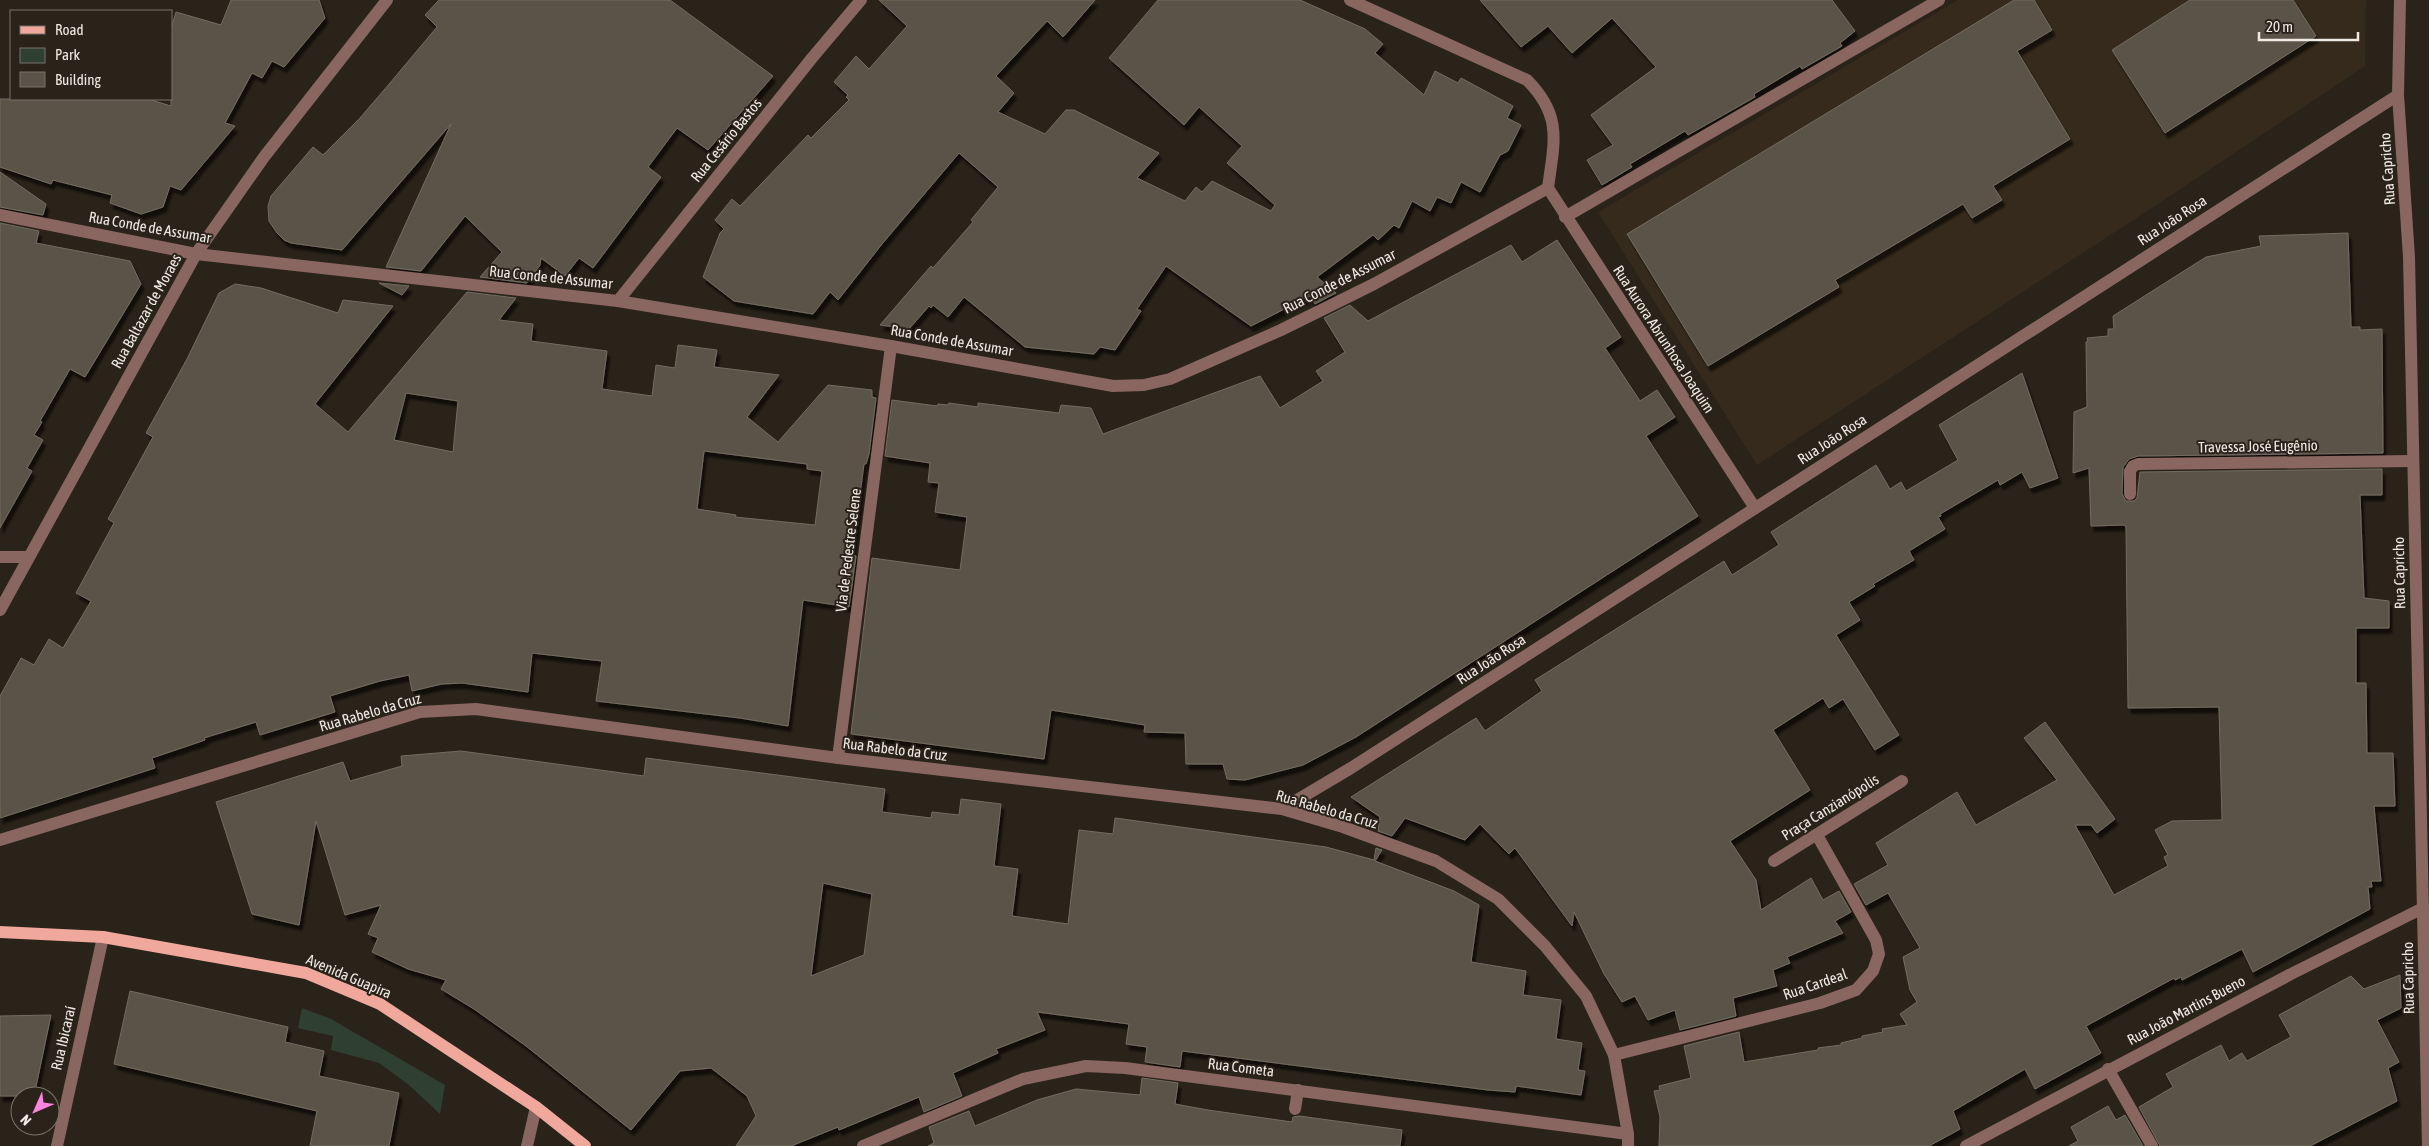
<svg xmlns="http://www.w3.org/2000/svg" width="2429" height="1146" font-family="'Asap Condensed',sans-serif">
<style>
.education{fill:#352a1b}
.green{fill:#2f3f30}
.building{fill:#5a5347;stroke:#746c61;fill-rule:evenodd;filter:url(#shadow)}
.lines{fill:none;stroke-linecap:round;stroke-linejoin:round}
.minor{stroke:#896660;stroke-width:12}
.major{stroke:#efa89b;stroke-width:12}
.labels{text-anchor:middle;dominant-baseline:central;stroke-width:4;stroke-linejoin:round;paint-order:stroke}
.street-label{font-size:15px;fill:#efebe4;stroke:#2a231a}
</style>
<defs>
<filter id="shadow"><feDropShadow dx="3" dy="5.5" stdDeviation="1" flood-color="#0009"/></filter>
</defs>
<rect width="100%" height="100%" fill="#2a231a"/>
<path class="education" d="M 1958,0 L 2366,0 L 2365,66 L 2158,204 L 1757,465 L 1598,212 Z"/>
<path class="green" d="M 302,1008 L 331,1019 L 445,1085 L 440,1114 L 409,1085 L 379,1063 L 331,1050 L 333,1036 L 298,1028 Z"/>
<g class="building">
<path d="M 231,0 L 319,0 L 325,18 L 284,67 L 272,61 L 262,78 L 252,73 L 225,123 L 235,126 L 181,190 L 170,186 L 163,207 L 141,214 L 110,203 L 112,195 L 53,180 L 51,184 L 0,167 L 0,99 L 148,99 L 171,106 L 171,29 L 176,12 L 221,25 Z"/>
<path d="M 439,0 L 670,0 L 773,76 L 708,150 L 677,128 L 648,167 L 661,177 L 593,268 L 579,258 L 565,276 L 541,258 L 540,265 L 527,283 L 480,277 L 502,252 L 465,216 L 421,271 L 386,267 L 451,124 L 342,250 L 291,243 L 284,240 L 277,233 L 269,221 L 268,206 L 271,196 L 313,147 L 323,155 L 360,118 L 390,83 L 437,27 L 425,15 Z"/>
<path d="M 879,0 L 1095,0 L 1063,37 L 1047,21 L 996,76 L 1014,93 L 998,112 L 1045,134 L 1066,110 L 1074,110 L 1159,153 L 1137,178 L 1185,201 L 1196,187 L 1202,192 L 1212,181 L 1271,211 L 1275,205 L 1227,163 L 1242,146 L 1199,107 L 1184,125 L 1109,58 L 1158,0 L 1300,0 L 1365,29 L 1383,44 L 1375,53 L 1424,95 L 1435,71 L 1458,83 L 1461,78 L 1513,106 L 1507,118 L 1521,125 L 1508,151 L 1500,155 L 1480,192 L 1461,182 L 1451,203 L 1437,197 L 1430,211 L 1412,201 L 1399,228 L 1394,225 L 1378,240 L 1373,235 L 1317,277 L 1336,293 L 1315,304 L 1310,296 L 1251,326 L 1166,266 L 1137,309 L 1141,311 L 1115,350 L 1100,347 L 1094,354 L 1025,347 L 964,297 L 948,317 L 933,305 L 931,308 L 929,306 L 909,329 L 880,325 L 931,266 L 933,268 L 973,222 L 971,220 L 998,187 L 959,153 L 882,244 L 838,300 L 830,292 L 813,314 L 734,301 L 703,277 L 720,233 L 724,229 L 715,220 L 732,199 L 740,206 L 808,135 L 811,138 L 849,100 L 846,97 L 848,95 L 834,82 L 856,56 L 869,69 L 907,26 Z"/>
<path d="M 1480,0 L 1832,0 L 1855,31 L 1840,43 L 1842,46 L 1802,69 L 1800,66 L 1754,94 L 1755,97 L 1688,135 L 1685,131 L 1630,164 L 1632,167 L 1602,185 L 1587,160 L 1613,145 L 1591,115 L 1656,67 L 1612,18 L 1572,53 L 1548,26 L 1521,47 Z"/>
<path d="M 2014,0 L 2034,0 L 2052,30 L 2017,51 L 2070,139 L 1993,186 L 2002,200 L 1972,218 L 1963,204 L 1835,280 L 1839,287 L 1708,366 L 1627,234 Z"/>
<path d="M 2190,0 L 2293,0 L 2316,36 L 2165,133 L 2112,50 Z"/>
<path d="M 0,172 L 46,204 L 43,215 L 0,207 Z"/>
<path d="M 0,223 L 39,231 L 36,243 L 130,261 L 141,284 L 85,377 L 70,369 L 40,421 L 42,422 L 34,435 L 43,440 L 27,468 L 32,471 L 0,528 Z"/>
<path d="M 2348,233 L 2351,327 L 2360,327 L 2360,330 L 2382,329 L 2383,453 L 2138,456 L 2129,459 L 2123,467 L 2122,494 L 2126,501 L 2134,501 L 2137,498 L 2140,472 L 2382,469 L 2382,495 L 2360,495 L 2364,598 L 2389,601 L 2389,628 L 2356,628 L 2356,683 L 2366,683 L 2367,753 L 2393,753 L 2395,806 L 2374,806 L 2381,881 L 2371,881 L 2372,887 L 2368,887 L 2370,909 L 2253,972 L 2242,949 L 2182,980 L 2181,977 L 2175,980 L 2174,978 L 2086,1026 L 2101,1053 L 2035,1089 L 2025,1069 L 1953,1111 L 1960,1129 L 1929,1146 L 1659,1146 L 1660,1117 L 1654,1091 L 1660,1090 L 1659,1086 L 1691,1078 L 1684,1046 L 1739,1032 L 1744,1062 L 1818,1050 L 1818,1048 L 1841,1045 L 1841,1043 L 1862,1038 L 1862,1036 L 1883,1032 L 1882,1029 L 1907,1025 L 1900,1014 L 1917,1002 L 1910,990 L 1903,957 L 1920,948 L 1888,893 L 1866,905 L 1854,884 L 1888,865 L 1876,843 L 1957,792 L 1976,825 L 2057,780 L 2024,738 L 2045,722 L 2115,819 L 2097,833 L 2091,825 L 2075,825 L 2114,895 L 2168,866 L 2164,857 L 2168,855 L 2155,830 L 2172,821 L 2222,820 L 2219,707 L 2128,708 L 2126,527 L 2124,525 L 2091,526 L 2089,468 L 2073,473 L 2074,412 L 2087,407 L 2086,342 L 2088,341 L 2087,338 L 2108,336 L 2108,329 L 2114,329 L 2113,316 L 2206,257 L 2261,246 L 2259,236 Z"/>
<path d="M 1557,240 L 1621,337 L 1605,348 L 1640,401 L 1657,390 L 1675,417 L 1646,436 L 1698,516 L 1356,737 L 1303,765 L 1245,780 L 1227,779 L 1223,764 L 1186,764 L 1185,733 L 1144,732 L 1145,725 L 1051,710 L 1044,759 L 851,734 L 872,558 L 960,570 L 967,517 L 935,512 L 939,483 L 928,482 L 930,463 L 885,456 L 892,400 L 937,406 L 938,404 L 948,405 L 949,403 L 978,407 L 978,403 L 1059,413 L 1061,405 L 1091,408 L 1103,434 L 1260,376 L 1280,408 L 1323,381 L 1316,371 L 1345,352 L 1324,318 L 1350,305 L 1368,321 L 1511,245 L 1522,262 Z"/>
<path d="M 379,283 L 409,286 L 402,295 Z"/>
<path d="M 235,284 L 261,288 L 338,313 L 343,300 L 393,306 L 315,404 L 348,432 L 467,292 L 516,298 L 499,320 L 533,324 L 531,341 L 607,351 L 602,389 L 652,396 L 656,365 L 675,368 L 678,345 L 717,350 L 714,367 L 779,375 L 747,417 L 778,442 L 828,385 L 872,390 L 872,397 L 876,398 L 869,454 L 866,464 L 864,464 L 852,555 L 856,556 L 849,607 L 803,600 L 788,726 L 740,718 L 596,701 L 602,661 L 532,653 L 528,692 L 462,683 L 442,684 L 412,691 L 409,675 L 380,681 L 330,696 L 335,712 L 260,735 L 256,722 L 204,738 L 205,740 L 152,758 L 155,768 L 0,818 L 0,696 L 21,658 L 34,665 L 49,639 L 63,648 L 91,601 L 76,593 L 114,523 L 108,519 L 153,437 L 146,433 L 187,359 L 219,293 ZM 406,393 L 458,401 L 453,452 L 394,440 ZM 704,451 L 807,464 L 807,469 L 822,471 L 815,525 L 735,517 L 736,515 L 697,509 Z"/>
<path d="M 2022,373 L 2058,478 L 2030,488 L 2022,472 L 2000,485 L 1998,480 L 1940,514 L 1941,516 L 1938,517 L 1945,529 L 1909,551 L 1914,560 L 1873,584 L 1875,586 L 1849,602 L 1860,620 L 1836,635 L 1899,735 L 1875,750 L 1843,699 L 1829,708 L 1823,698 L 1773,730 L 1810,790 L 1730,841 L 1756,880 L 1761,910 L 1811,878 L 1823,900 L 1839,891 L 1851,912 L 1835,921 L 1843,933 L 1787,957 L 1790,963 L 1773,970 L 1777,986 L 1733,998 L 1736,1016 L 1680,1030 L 1675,1010 L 1648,1020 L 1635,996 L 1622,1002 L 1604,974 L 1574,912 L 1572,926 L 1515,848 L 1509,854 L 1480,824 L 1465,840 L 1405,818 L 1392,836 L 1378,831 L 1380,817 L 1351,797 L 1476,718 L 1485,731 L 1542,691 L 1535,680 L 1724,561 L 1732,575 L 1779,545 L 1771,532 L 1876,465 L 1890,489 L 1901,482 L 1906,491 L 1958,460 L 1939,425 Z"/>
<path d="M 461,751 L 644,776 L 646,758 L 885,789 L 882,812 L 931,818 L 932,812 L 959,815 L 961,799 L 1001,804 L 994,866 L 1018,869 L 1012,916 L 1068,924 L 1079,830 L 1113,834 L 1115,818 L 1326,847 L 1374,860 L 1376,848 L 1382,850 L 1375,861 L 1454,891 L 1479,905 L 1471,962 L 1526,971 L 1523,995 L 1561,1000 L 1556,1039 L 1582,1043 L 1578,1070 L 1585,1071 L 1581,1095 L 1516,1086 L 1515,1092 L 1488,1090 L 1182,1051 L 1180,1067 L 1145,1062 L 1147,1047 L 1126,1044 L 1129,1024 L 1037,1012 L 1045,1030 L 996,1049 L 998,1053 L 953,1073 L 962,1096 L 924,1112 L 919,1097 L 839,1130 L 838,1127 L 791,1146 L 736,1146 L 756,1116 L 747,1096 L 711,1068 L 680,1071 L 631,1130 L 526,1046 L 474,1009 L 441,989 L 446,980 L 408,969 L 372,952 L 378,938 L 368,934 L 381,905 L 345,915 L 316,821 L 299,925 L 252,914 L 216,802 L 343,762 L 350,781 L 402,766 L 401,756 ZM 823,883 L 872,894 L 864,955 L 811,976 Z"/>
<path d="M 2400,975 L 2401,1008 L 2377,1020 L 2399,1062 L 2388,1068 L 2397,1101 L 2310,1146 L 2160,1146 L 2139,1107 L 2173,1087 L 2166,1074 L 2221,1045 L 2229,1061 L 2242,1053 L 2247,1061 L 2291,1037 L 2279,1015 L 2351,976 L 2364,989 Z"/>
<path d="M 130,991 L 288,1027 L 285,1042 L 324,1051 L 319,1076 L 399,1093 L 389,1146 L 310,1146 L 317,1111 L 114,1064 Z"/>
<path d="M 51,1015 L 34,1096 L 0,1096 L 0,1016 Z"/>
<path d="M 1142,1078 L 1178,1083 L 1175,1104 L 1208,1110 L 1292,1122 L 1293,1117 L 1299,1116 L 1402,1130 L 1400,1146 L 928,1146 L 934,1143 L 929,1127 L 969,1111 L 975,1126 L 1037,1100 L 1076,1089 L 1140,1095 Z"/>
<path d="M 2108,1106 L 2116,1120 L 2125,1115 L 2143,1146 L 2069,1146 L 2078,1141 L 2071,1127 Z"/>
</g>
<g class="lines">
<g class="minor">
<path d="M 2400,0 L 2398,95 L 2409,257 L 2428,1146"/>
<path d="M 1548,188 L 1755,508"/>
<path d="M 0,215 L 196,254 L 618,301 L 891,346 L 1113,386 L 1144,385 L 1170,379 L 1281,330 L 1374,284 L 1548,188 C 1554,142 1563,116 1527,80 L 1350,0"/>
<path d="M 1565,217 L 1939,0"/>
<path d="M 618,301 L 812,58 L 861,0"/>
<path d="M 2130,494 L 2130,471 L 2133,466 L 2138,464 L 2413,461"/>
<path d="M 0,557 L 29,557"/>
<path d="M 0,610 L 196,254 L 264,157 L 387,0"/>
<path d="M 838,758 L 891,346"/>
<path d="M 1282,809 L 1351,768 L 2398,95"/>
<path d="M 0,840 L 420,712 L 476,709 L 838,758 L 1282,809 L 1343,827 L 1436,861 L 1498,899 L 1545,946 L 1586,996 L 1614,1055 L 1628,1134 L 1628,1146"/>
<path d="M 1774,861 L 1902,781"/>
<path d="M 1614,1055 L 1820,1003 L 1856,990 L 1873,971 L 1879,954 L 1876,940 L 1817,835"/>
<path d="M 2108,1069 L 2152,1146"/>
<path d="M 1295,1109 L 1298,1090"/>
<path d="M 57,1146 L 103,937"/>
<path d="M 527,1146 L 536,1107"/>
<path d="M 863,1146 L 1023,1079 L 1086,1066 L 1125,1068 L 1628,1134"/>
<path d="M 1966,1146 L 2291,974 L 2423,908"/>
</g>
<path class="major" d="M 0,932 L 103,937 L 306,973 L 380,1004 L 536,1107 L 585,1146"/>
</g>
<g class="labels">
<g class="street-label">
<text transform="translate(726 140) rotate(-51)">Rua Cesário Bastos</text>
<text transform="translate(2387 169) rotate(-94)">Rua Capricho</text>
<text transform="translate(2172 220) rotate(-33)">Rua João Rosa</text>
<text transform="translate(150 227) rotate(10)">Rua Conde de Assumar</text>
<text transform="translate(551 277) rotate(6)">Rua Conde de Assumar</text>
<text transform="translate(1339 281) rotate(-27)">Rua Conde de Assumar</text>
<text transform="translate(146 311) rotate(-61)">Rua Baltazar de Moraes</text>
<text transform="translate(1664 339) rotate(57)">Rua Aurora Abrunhosa Joaquim</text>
<text transform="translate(952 340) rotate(10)">Rua Conde de Assumar</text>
<text transform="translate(1832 439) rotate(-33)">Rua João Rosa</text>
<text transform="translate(2258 446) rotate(-1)">Travessa José Eugênio</text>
<text transform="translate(848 550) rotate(-83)">Via de Pedestre Selene</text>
<text transform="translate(2399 573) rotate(-91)">Rua Capricho</text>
<text transform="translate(1491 659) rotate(-33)">Rua João Rosa</text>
<text transform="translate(370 712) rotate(-16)">Rua Rabelo da Cruz</text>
<text transform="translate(895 749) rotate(7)">Rua Rabelo da Cruz</text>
<text transform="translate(1830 807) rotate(-32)">Praça Canzianópolis</text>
<text transform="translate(1327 809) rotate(16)">Rua Rabelo da Cruz</text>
<text transform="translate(349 976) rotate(23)">Avenida Guapira</text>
<text transform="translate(2408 978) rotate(-91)">Rua Capricho</text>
<text transform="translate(1815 984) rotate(-19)">Rua Cardeal</text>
<text transform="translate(2186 1010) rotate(-28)">Rua João Martins Bueno</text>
<text transform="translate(63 1038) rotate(-77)">Rua Ibicaraí</text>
<text transform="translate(1241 1067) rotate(7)">Rua Cometa</text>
</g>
</g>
<rect x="10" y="10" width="162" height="90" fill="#2a231a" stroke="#79736b"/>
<rect x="20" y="26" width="25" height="8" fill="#efa89b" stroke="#79736b"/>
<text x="55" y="35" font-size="15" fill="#efebe4">Road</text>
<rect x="20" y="48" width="25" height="15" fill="#2f3f30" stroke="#79736b"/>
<text x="55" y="60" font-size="15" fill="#efebe4">Park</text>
<rect x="20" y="72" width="25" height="15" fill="#5a5347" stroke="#79736b"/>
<text x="55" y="85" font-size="15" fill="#efebe4">Building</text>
<g transform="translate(35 1111) rotate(225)"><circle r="24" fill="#2a231a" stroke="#79736b"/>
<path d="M0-4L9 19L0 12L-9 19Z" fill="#fe85df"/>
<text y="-8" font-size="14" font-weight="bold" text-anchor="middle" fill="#efebe4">N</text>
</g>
<path d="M2259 32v8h99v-8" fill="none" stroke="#efebe4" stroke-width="2.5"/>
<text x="2266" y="32" font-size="15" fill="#efebe4" stroke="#2a231a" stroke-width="4" paint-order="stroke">20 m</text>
</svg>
